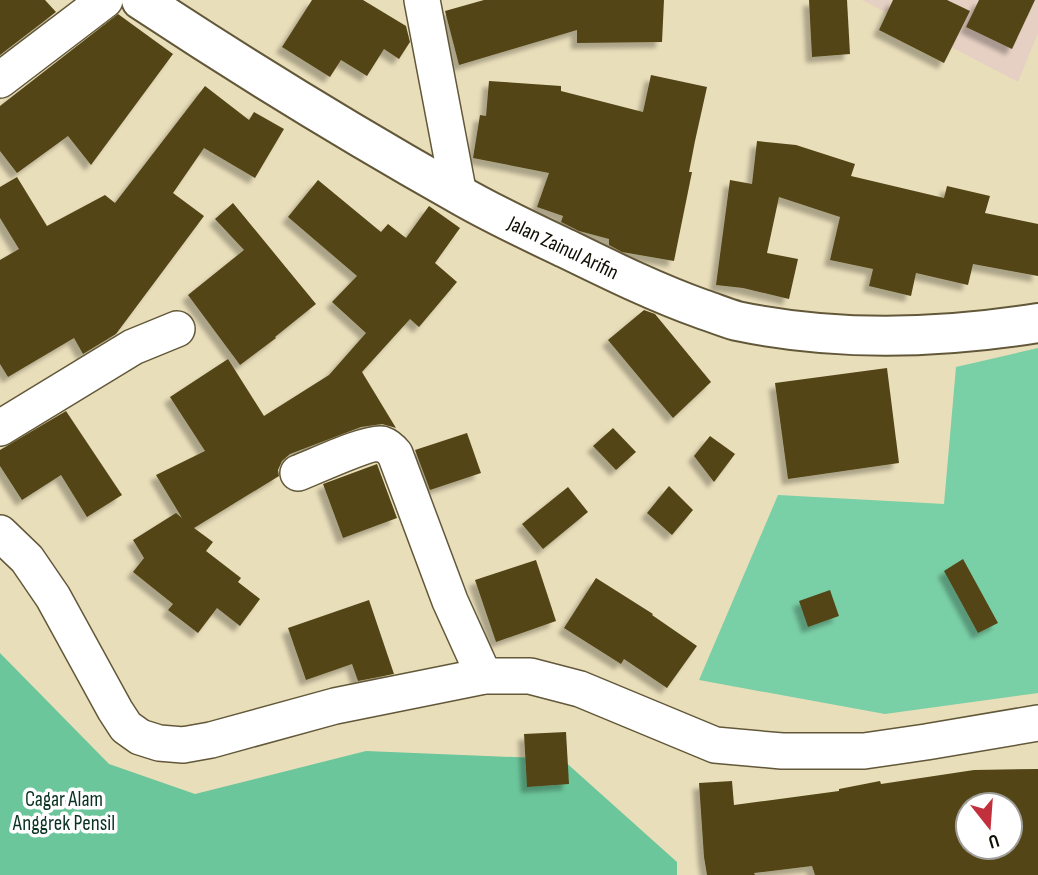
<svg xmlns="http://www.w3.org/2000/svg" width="1038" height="875" font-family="'Sofia Sans Condensed',sans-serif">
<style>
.education{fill:#e6cfc3}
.green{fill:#79cfa6}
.forest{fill:#6bc69b}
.building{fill:#524518;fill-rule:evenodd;filter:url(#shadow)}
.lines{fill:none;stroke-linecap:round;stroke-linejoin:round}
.street-casing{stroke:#625839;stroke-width:38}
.secondary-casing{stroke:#625839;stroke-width:42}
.street{stroke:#fff;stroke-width:35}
.secondary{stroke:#fff;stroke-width:38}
.labels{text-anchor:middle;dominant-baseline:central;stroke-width:7;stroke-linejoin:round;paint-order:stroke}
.street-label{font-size:21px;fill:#0f0c02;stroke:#fff}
.park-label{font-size:21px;fill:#083221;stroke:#fff}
</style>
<defs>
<filter id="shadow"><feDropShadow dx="-6" dy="6" stdDeviation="2" flood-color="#0004"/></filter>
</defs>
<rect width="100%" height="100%" fill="#e9deba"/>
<path class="education" d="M 862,0 L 1038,0 L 1038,33 L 1018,82 Z"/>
<path class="green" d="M 1038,348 L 1038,693 L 885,714 L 699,680 L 778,495 L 944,504 L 956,367 Z"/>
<path class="forest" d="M 0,653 L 109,764 L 195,794 L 366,751 L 562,759 L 677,862 L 677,875 L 0,875 Z"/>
<g class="building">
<path d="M 0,0 L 45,0 L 56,12 L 0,55 Z"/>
<path d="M 312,0 L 363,0 L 406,26 L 410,42 L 399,59 L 384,49 L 367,76 L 341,60 L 330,77 L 282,47 Z"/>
<path d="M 484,0 L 664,0 L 662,42 L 577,43 L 577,30 L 459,65 L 445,11 Z"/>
<path d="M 809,0 L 847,0 L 850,54 L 812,57 Z"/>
<path d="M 893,0 L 947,0 L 970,11 L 944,63 L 879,30 Z"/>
<path d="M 979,0 L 1035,0 L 1012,49 L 966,27 Z"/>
<path d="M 118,14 L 173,54 L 91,165 L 68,136 L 17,173 L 0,151 L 0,106 Z"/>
<path d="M 651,75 L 707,87 L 695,141 L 689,172 L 692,172 L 674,261 L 622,252 L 609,245 L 609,239 L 579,231 L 561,222 L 563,216 L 537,207 L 549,173 L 473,158 L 480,115 L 486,116 L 489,81 L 561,86 L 561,91 L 643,112 Z"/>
<path d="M 205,86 L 249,120 L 254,112 L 284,129 L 255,178 L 204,148 L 173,193 L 204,216 L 116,334 L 83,354 L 74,338 L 8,377 L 0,364 L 0,260 L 19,249 L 0,218 L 0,187 L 17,177 L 47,226 L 105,195 L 115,203 Z"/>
<path d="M 757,141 L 796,145 L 855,164 L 851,176 L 944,198 L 947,186 L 990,196 L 985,213 L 1038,224 L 1038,276 L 973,264 L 968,285 L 916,273 L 911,296 L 869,286 L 873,269 L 830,260 L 840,217 L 779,197 L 767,253 L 798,259 L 789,299 L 743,288 L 716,285 L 730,180 L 752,184 Z"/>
<path d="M 318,180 L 381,232 L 388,224 L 406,238 L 429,206 L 460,228 L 435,263 L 457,282 L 419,327 L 410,319 L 362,372 L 396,428 L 382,424 L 361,427 L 290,454 L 282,461 L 278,470 L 279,476 L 194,528 L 213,542 L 206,551 L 241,578 L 238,582 L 260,599 L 240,626 L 217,608 L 198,633 L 168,610 L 173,604 L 133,572 L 144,558 L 133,540 L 176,513 L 182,518 L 156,475 L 205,451 L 170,397 L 228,359 L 264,416 L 329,375 L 366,333 L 332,302 L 357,276 L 288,217 Z"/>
<path d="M 233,203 L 316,304 L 275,337 L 276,338 L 240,365 L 188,295 L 244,250 L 215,219 Z"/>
<path d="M 644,310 L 655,314 L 711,382 L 673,418 L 608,340 Z"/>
<path d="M 887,368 L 899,463 L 788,479 L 775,383 Z"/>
<path d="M 66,411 L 122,495 L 87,517 L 61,475 L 22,500 L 0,466 L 0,450 Z"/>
<path d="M 613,428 L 636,452 L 616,470 L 593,446 Z"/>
<path d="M 467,433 L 481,473 L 430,490 L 415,450 Z"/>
<path d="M 710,436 L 735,454 L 714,482 L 694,456 Z"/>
<path d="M 377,464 L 397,518 L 343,538 L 323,484 Z"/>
<path d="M 669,486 L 693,510 L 672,535 L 647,513 Z"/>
<path d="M 568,487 L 588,512 L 543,549 L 522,524 Z"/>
<path d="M 963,559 L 998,623 L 978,633 L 944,571 Z"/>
<path d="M 536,560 L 556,621 L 496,642 L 475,580 Z"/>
<path d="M 596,578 L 653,614 L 652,615 L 697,646 L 667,688 L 624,659 L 621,664 L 564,628 Z"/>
<path d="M 830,590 L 839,616 L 808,627 L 799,601 Z"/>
<path d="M 369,600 L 394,674 L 358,681 L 352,664 L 306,680 L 288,628 Z"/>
<path d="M 566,732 L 569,784 L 527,787 L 524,734 Z"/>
<path d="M 1038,769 L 1038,875 L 815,875 L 812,866 L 754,873 L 755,875 L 707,875 L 704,857 L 699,783 L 732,781 L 734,805 L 839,791 L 839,789 L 880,781 L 881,784 L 974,770 ZM 968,805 L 1010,805 L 1010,847 L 968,847 Z"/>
</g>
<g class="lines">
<g class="street-casing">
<g id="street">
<path d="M 422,0 L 459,195"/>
<path d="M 0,80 L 105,0"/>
<path d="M 0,428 L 133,347 L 177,329"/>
<path d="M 298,473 C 314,467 369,441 382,444 C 388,446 391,449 395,454 L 450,601 L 484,676"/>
<path d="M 0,533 L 27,559 L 53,597 L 115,710 L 126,727 L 140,737 L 159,743 L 183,745 L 211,740 L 335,706 L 484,676 L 530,676 L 580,689 L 715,745 L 782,751 L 864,751 L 926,742 L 1038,723"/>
</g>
</g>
<g class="secondary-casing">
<g id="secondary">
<path id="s1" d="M 141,0 C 244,68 350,133 458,194 C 494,215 533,233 571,251 C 614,272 657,293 702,309 C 714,313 726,318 737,321 C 837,342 938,339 1038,323"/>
</g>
</g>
<use href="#street" class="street"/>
<use href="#secondary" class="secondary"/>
</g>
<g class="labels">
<g class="street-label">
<text stroke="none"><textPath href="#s1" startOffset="490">Jalan Zainul Arifin</textPath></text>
</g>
<g class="park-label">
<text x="64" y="799">Cagar Alam<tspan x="64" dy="24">Anggrek Pensil</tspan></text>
</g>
</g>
<g transform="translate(989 826) rotate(163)"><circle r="33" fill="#ffffff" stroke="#9f9e9a" stroke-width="2"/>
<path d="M0-5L12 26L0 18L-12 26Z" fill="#c1303c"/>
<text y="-10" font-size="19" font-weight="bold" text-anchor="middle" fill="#0f0c02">U</text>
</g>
</svg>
